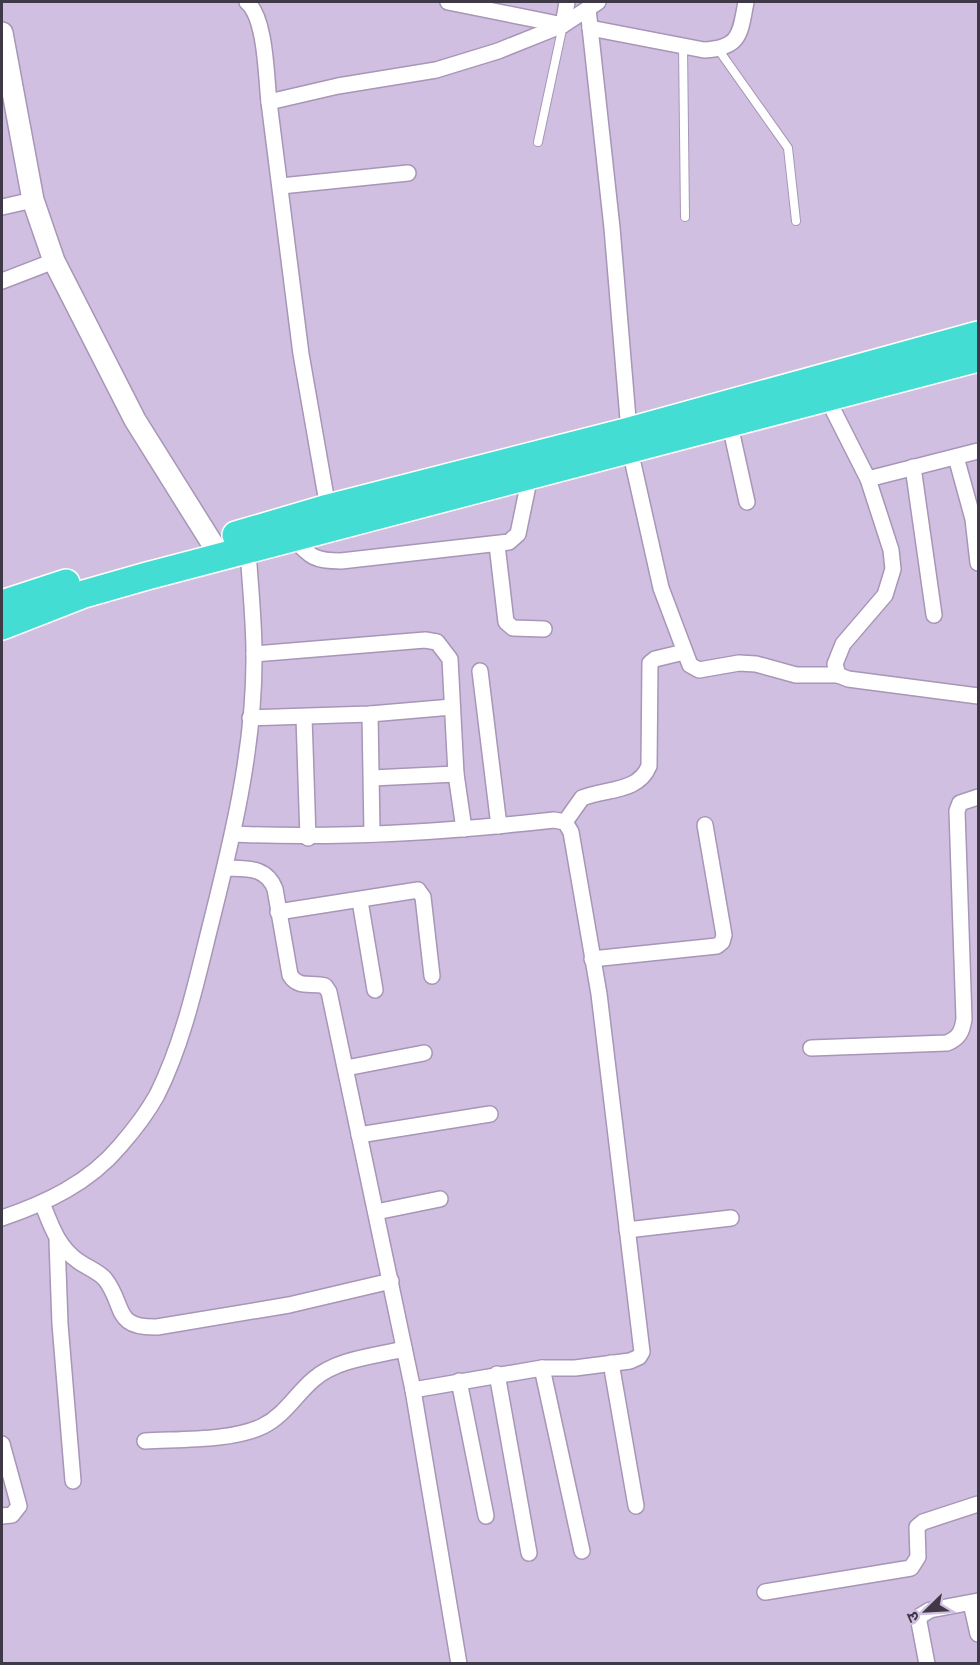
<svg xmlns="http://www.w3.org/2000/svg" width="980" height="1665" font-family="Manrope,'Noto Sans Devanagari',sans-serif">
<style>
.lines{fill:none;stroke-linecap:round;stroke-linejoin:round}
.lane-casing{stroke:#a796b7;stroke-width:10}
.street-casing{stroke:#a796b7;stroke-width:18}
.secondary-casing{stroke:#a796b7;stroke-width:24}
.highway-casing{stroke:#fff;stroke-width:30}
.lane{stroke:#fff;stroke-width:8}
.street{stroke:#fff;stroke-width:15}
.secondary{stroke:#fff;stroke-width:21}
.highway{stroke:#43ddd3;stroke-width:27}
</style>
<rect width="100%" height="100%" fill="#d0bfe0"/>
<g class="lines">
<g class="lane-casing">
<g id="lane">
<path d="M 683,46 L 685,217"/>
<path d="M 718,49 L 788,148 L 796,221"/>
<path d="M 538,142 L 563,25"/>
</g>
</g>
<g class="street-casing">
<g id="street">
<path d="M 247,2 C 266,18 266,77 269,102"/>
<path d="M 448,2 L 563,25 L 567,2"/>
<path d="M 588,9 L 612,228 L 629,431"/>
<path d="M 590,28 L 704,50 C 741,48 740,33 746,2"/>
<path d="M 281,186 L 408,173"/>
<path d="M 2,207 L 33,200"/>
<path d="M 2,281 L 54,261"/>
<path d="M 827,398 L 868,479 L 891,550 L 893,569 L 885,595 L 843,644 L 835,664 L 838,675 L 848,679 L 978,696"/>
<path d="M 730,425 L 747,502"/>
<path d="M 630,450 L 661,588 L 690,665 L 699,670 L 739,663 L 756,664 L 796,675 L 839,675"/>
<path d="M 956,457 L 973,519 L 978,563"/>
<path d="M 913,467 L 934,615"/>
<path d="M 868,479 L 978,451"/>
<path d="M 328,508 L 301,354 L 269,102 L 338,86 L 436,70 L 498,51 L 563,25 L 598,2"/>
<path d="M 293,538 C 310,557 315,561 341,561 L 509,542 L 518,534 L 530,476"/>
<path d="M 497,545 L 506,622 L 513,628 L 544,629"/>
<path d="M 254,654 L 425,640 L 437,642 L 450,659 L 456,774 L 464,829"/>
<path d="M 480,671 L 499,826"/>
<path d="M 370,714 L 372,833"/>
<path d="M 304,717 L 308,838"/>
<path d="M 250,718 L 370,714 L 452,707"/>
<path d="M 372,778 L 456,774"/>
<path d="M 565,822 L 582,798 C 606,788 638,793 649,766 L 650,663 L 655,659 L 684,652"/>
<path d="M 233,834 C 340,839 447,832 554,820 L 565,822 L 571,832 L 599,994 L 642,1352 L 639,1357 L 630,1361 L 575,1368 L 542,1368 L 413,1390"/>
<path d="M 225,868 C 246,869 266,866 275,889 L 290,975 C 298,989 312,982 325,986 L 329,992 L 413,1390 L 459,1664"/>
<path d="M 360,901 L 375,990"/>
<path d="M 278,912 L 418,890 L 423,897 L 432,976"/>
<path d="M 592,959 L 717,946 L 722,942 L 724,935 L 705,825"/>
<path d="M 811,1048 L 947,1043 C 959,1038 962,1032 964,1019 L 957,811 L 960,803 L 978,797"/>
<path d="M 346,1068 L 424,1053"/>
<path d="M 359,1135 L 490,1114"/>
<path d="M 42,1203 C 51,1225 57,1246 78,1261 C 86,1267 98,1271 105,1279 C 126,1306 112,1328 157,1327 L 289,1305 L 391,1281"/>
<path d="M 376,1212 L 440,1199"/>
<path d="M 2,1218 C 46,1203 89,1183 120,1146 C 134,1130 147,1113 157,1095 C 182,1045 195,988 208,935 C 231,844 255,748 254,654 C 254,619 250,584 248,550"/>
<path d="M 627,1230 L 731,1218"/>
<path d="M 57,1241 L 60,1324 L 73,1481"/>
<path d="M 611,1363 L 636,1506"/>
<path d="M 542,1368 L 582,1551"/>
<path d="M 497,1374 L 529,1553"/>
<path d="M 459,1381 L 486,1516"/>
<path d="M 145,1441 C 180,1439 233,1441 263,1426 C 285,1415 296,1394 314,1379 C 337,1359 375,1356 404,1349"/>
<path d="M 2,1444 L 19,1506 L 12,1515 L 2,1516"/>
<path d="M 765,1592 L 911,1568 L 918,1557 L 917,1527 L 923,1522 L 978,1504"/>
<path d="M 971,1603 L 978,1634"/>
<path d="M 927,1664 L 919,1622 L 920,1616 L 930,1610 L 978,1601"/>
</g>
</g>
<g class="secondary-casing">
<path id="secondary" d="M 2,33 L 33,200 L 54,261 L 135,420 L 220,556"/>
</g>
<g class="highway-casing">
<g id="highway">
<path d="M 236,535 L 328,508 L 629,431 L 978,335"/>
<path d="M 2,604 L 66,583"/>
<path d="M 2,626 L 84,594 L 147,576 L 978,358"/>
</g>
</g>
<use href="#lane" class="lane"/>
<use href="#street" class="street"/>
<use href="#secondary" class="secondary"/>
<use href="#highway" class="highway"/>
</g>
<rect width="980" height="1665" fill="none" stroke="#3f3846" stroke-width="6"/>
<g transform="translate(926 1611) rotate(246)" stroke="#d0bfe0" stroke-width="4.5" paint-order="stroke">
<path d="M0-4.5L10 22L0 15L-10 22Z" fill="#3f3846"/>
<text y="-9" font-size="16" font-weight="bold" text-anchor="middle" fill="#3f3846">उ</text>
</g>
</svg>
